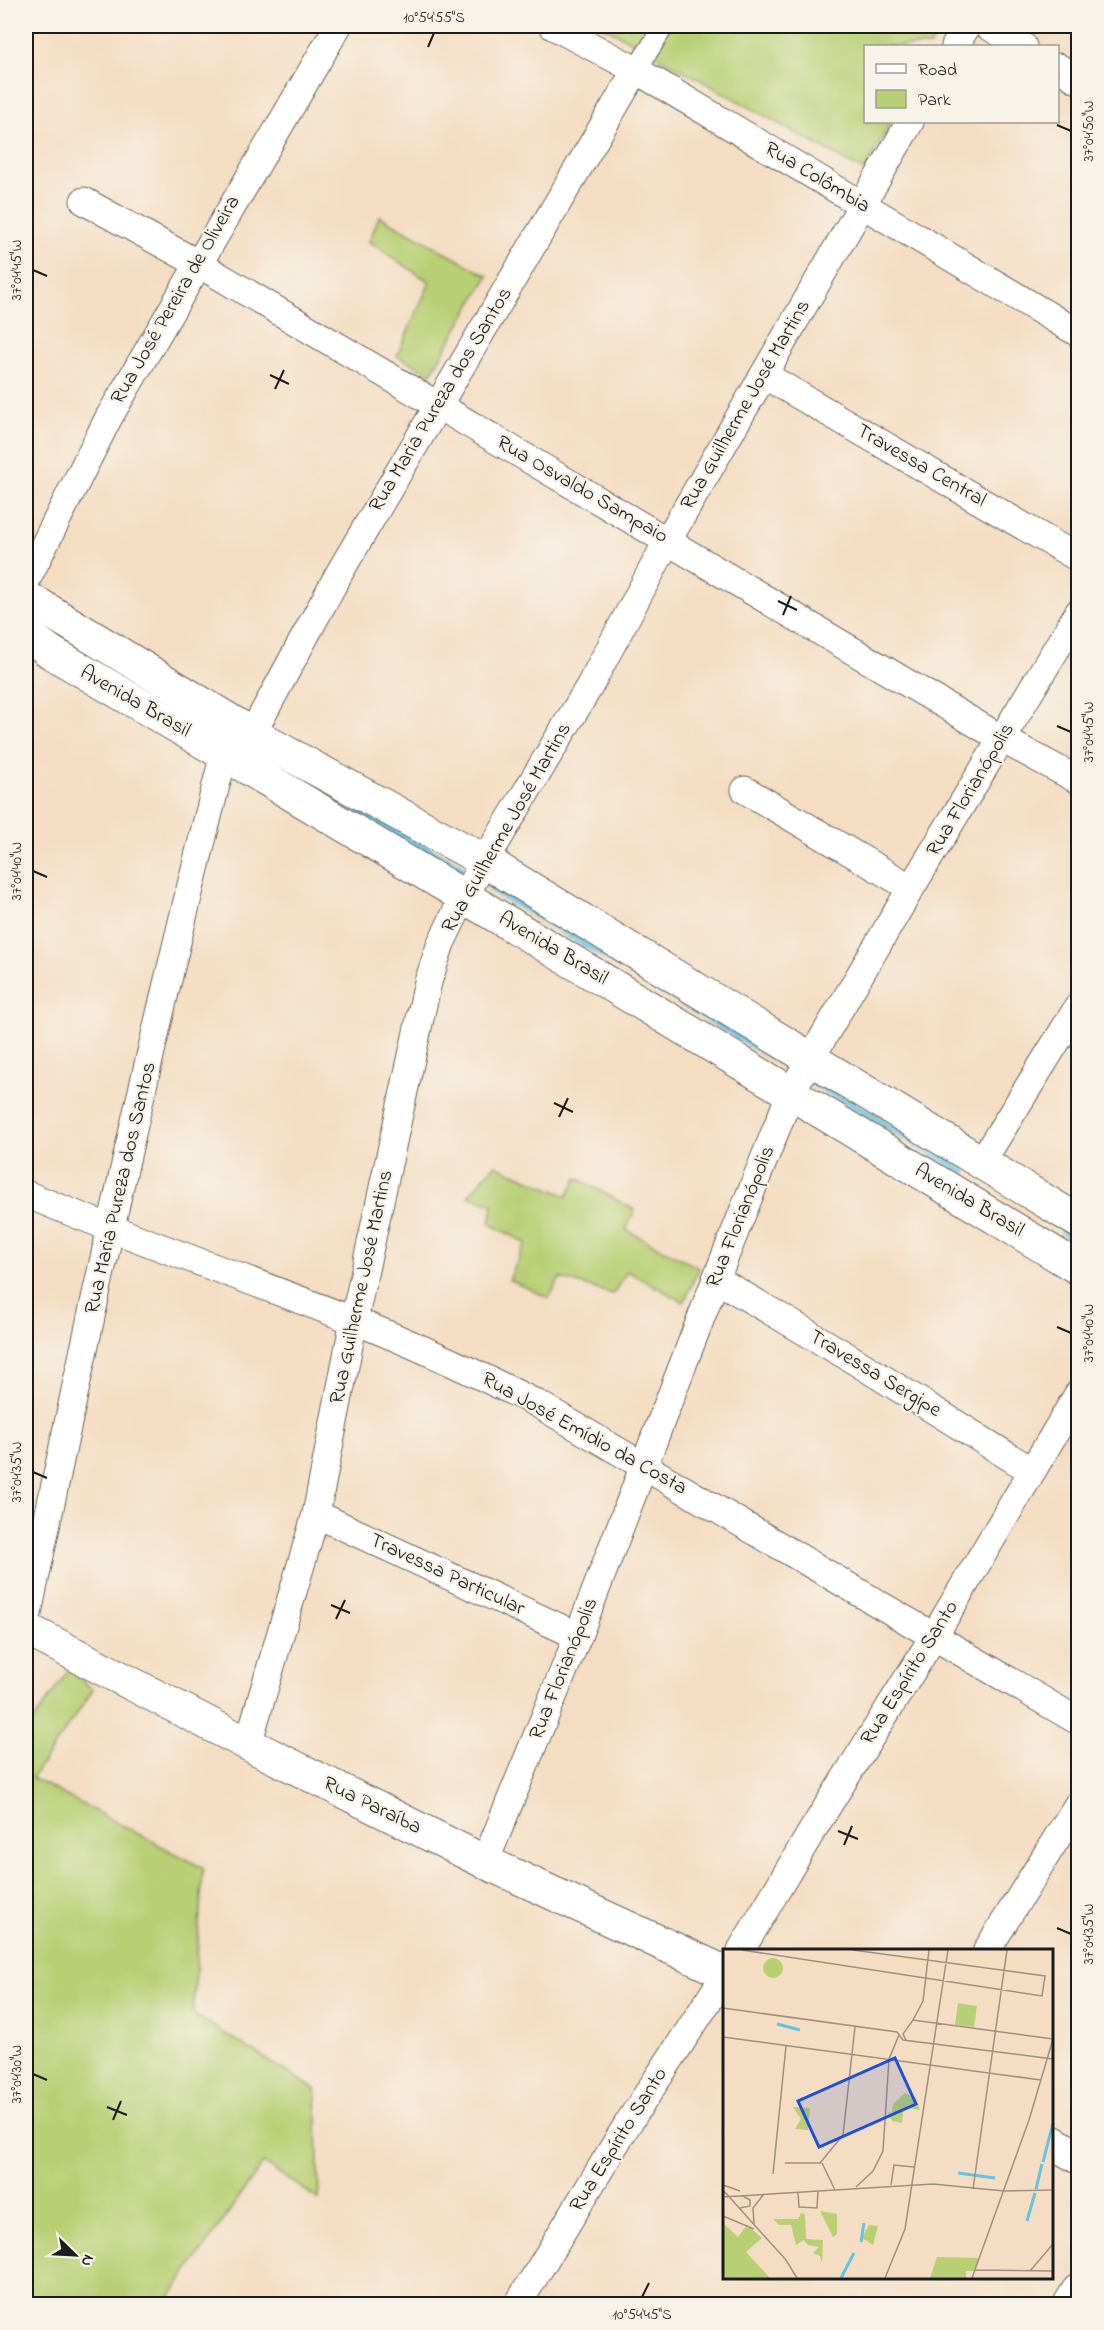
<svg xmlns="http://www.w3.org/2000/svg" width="1104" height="2330" font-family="'Indie Flower',sans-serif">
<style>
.green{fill:#b8cf73;stroke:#6a7648;stroke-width:1.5}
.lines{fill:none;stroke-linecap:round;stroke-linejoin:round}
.stream{stroke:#64c2e3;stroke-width:8}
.pedestrian-casing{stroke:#686056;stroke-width:22}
.minor-casing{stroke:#686056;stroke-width:29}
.tertiary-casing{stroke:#686056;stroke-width:35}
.pedestrian{stroke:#fff;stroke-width:20}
.minor{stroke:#fff;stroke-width:27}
.tertiary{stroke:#fff;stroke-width:33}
.ticks{fill:none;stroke:#1c1c1c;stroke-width:2}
.labels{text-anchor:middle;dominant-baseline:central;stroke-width:4.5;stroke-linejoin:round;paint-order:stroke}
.street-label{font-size:21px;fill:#1c1c1c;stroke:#f7f3e8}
.inset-river{fill:none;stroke:#64c2e3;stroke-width:3}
.inset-road{fill:none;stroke:#9e9080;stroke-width:1.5}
.view{fill:#1d4ed8;fill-opacity:0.15;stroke:#1d4ed8;stroke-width:3}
.inset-edge{fill:none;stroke:#1c1c1c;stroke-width:3}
.neatline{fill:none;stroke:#1c1c1c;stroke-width:2}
.ticks-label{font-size:15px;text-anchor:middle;fill:#1c1c1c}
</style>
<rect width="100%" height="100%" fill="#f7f3e8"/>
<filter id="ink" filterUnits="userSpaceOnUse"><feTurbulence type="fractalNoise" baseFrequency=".0167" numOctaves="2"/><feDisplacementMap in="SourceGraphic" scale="12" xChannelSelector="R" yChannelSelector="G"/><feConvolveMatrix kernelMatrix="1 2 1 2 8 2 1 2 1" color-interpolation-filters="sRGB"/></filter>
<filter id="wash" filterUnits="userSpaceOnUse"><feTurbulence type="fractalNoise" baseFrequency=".008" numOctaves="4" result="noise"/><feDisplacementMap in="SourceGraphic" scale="24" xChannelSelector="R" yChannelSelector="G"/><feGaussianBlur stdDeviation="1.35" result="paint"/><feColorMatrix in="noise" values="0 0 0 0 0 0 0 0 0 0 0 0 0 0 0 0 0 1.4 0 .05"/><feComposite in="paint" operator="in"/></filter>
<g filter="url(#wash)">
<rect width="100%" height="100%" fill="#f4ddc2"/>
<g class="green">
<path d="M 603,26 L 941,26 L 930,46 L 866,46 L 866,122 L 891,122 L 864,171 Z"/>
<path d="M 379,216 L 488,276 L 431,373 L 397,356 L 430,282 L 369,242 Z"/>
<path d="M 495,1165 L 567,1196 L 577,1178 L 635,1210 L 626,1230 L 699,1268 L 684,1302 L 627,1271 L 613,1294 L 560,1278 L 549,1298 L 509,1280 L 526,1243 L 490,1224 L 493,1205 L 468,1196 Z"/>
<path d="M 69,1669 L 93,1690 L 32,1778 L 203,1868 L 193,2014 L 316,2090 L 319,2199 L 263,2163 L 165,2304 L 26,2304 L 26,1732 Z"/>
</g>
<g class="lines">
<g class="stream">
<path d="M 316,788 L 460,868"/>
<path d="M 492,888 L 784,1063"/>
<path d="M 818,1084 L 964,1171"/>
<path d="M 1064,1231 L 1078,1240"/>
</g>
</g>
</g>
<g filter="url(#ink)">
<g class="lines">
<g class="pedestrian-casing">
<path id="pedestrian" d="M 636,70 L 664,26"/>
</g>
<g class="minor-casing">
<g id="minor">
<path d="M 553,26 L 636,70 L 1078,333"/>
<path d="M 988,26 L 1023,46"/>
<path d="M 955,46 L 967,26"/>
<path d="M 1058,67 L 1078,80"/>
<path d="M 84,201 L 197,263 L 1002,739 L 1078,780"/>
<path d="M 764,375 L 1078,558"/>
<path d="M 26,581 L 109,417 L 338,26"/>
<path d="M 252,734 L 341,570 L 636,70"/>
<path d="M 745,790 L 911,888"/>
<path d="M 981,1163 L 1078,1007"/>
<path d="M 26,1194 C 133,1239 243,1277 352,1320 C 415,1344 477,1374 538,1404 L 1078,1721"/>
<path d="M 716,1279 L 850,1358 L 1032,1471"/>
<path d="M 316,1514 L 578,1636"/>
<path d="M 26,1623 C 86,1332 150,1041 224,754"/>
<path d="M 248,1744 L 316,1514 L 354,1320 L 428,982 L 441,943 L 464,896 L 589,687 L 668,540 L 910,122"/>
<path d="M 485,1862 L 578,1636 L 716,1279 L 791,1092 L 911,888 L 1078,613"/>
<path d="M 741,1950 L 812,1831 L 934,1636 L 1078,1394"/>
<path d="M 987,1950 L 1078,1804"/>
<path d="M 518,2304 L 627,2125 L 724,1977"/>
</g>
</g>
<g class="tertiary-casing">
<g id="tertiary">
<path d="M 26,597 L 252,734 L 485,861 L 1078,1221"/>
<path d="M 26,634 L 52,653 C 396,854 738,1060 1078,1268"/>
<path d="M 26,1629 L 248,1744 L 485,1862 L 724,1972"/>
<path d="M 1052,2142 L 1078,2157"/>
<path d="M 1070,2304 L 1078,2291"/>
</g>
</g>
<use href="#pedestrian" class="pedestrian"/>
<use href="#minor" class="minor"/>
<use href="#tertiary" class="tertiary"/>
</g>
</g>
<path class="ticks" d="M 428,47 L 434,33M 1057,125 L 1071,131M 33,270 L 47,276M 270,375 L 289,384M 275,389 L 284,370M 778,601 L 797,610M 783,615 L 791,596M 1057,726 L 1071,732M 33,871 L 47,877M 554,1103 L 573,1112M 559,1117 L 568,1098M 1057,1327 L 1071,1333M 33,1472 L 47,1478M 331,1605 L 350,1613M 336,1619 L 345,1600M 838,1831 L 858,1839M 844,1845 L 852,1826M 1057,1928 L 1071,1934M 33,2074 L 47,2080M 107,2107 L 127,2115M 113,2120 L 121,2101M 642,2297 L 649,2283"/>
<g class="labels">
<g class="street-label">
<text transform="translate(817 178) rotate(31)">Rua Colômbia</text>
<text transform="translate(176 300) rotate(-60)">Rua José Pereira de Oliveira</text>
<text transform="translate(441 400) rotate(-59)">Rua Maria Pureza dos Santos</text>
<text transform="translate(746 405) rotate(-60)">Rua Guilherme José Martins</text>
<text transform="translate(921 466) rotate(30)">Travessa Central</text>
<text transform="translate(582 490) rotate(30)">Rua Osvaldo Sampaio</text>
<text transform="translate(135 702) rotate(30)">Avenida Brasil</text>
<text transform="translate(971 790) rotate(-59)">Rua Florianópolis</text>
<text transform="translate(507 828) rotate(-60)">Rua Guilherme José Martins</text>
<text transform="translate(553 949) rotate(31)">Avenida Brasil</text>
<text transform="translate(121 1188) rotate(-77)">Rua Maria Pureza dos Santos</text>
<text transform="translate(969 1201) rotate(31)">Avenida Brasil</text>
<text transform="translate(741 1217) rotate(-68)">Rua Florianópolis</text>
<text transform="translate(362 1287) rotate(-78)">Rua Guilherme José Martins</text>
<text transform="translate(875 1374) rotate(31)">Travessa Sergipe</text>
<text transform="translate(584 1434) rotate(29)">Rua José Emídio da Costa</text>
<text transform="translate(447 1575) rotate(25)">Travessa Particular</text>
<text transform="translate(564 1669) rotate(-68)">Rua Florianópolis</text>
<text transform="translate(910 1673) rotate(-58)">Rua Espírito Santo</text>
<text transform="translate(372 1806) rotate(26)">Rua Paraíba</text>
<text transform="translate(619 2140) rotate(-58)">Rua Espírito Santo</text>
</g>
</g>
<g transform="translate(723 1949)">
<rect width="330" height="330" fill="#f4ddc2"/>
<path d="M40 19a10 10 0 1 1 20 0a10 10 0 1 1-20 0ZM 235,54 L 254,57 L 251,78 L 232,76 ZM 182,144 L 193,149 L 197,161 L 184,159 L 180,162 L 179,174 L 169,172 L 165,163 L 169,164 L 170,155 ZM 70,158 L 87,159 L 85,181 L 72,180 L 78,170 ZM 97,262 L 114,265 L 114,285 L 110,288 ZM 78,264 L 82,265 L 83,290 L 100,291 L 99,314 L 97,307 L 90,304 L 96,298 L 85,296 L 81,291 L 73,296 L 68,276 L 56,276 L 50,270 L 75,270 ZM 0,274 L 15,288 L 24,276 L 39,289 L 23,303 L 47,329 L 0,329 ZM 146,276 L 155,277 L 150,296 L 139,289 ZM 214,308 L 256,309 L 251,322 L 243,322 L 243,329 L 207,329 Z" fill="#b8cf73"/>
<path class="inset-river" d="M 54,75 L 77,81M 320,213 L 330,174M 235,224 L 272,229M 313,240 L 319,215M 304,272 L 312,244M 138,293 L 141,274M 118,329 L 131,304"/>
<path class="inset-road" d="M 19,1 L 319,47 L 322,27 L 130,1M 0,59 L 174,83 L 180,91 L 330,110M 190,71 L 200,52 L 206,1M 0,88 L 318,131M 183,91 L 180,85 L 190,71 L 330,90M 62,214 L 98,214M 97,214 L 120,186 L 132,78M 99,214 L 112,241M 50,225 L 63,97M 0,236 L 17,242M 168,236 L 171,216 L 191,218M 133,238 L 150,222 L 160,202 L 166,110 L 176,86M 250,240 L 284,1M 0,241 L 63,311 L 74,329M 75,244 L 76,258 L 94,259 L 95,242M 0,248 L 210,235 L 281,242 L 330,241M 17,259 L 27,257 L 27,251 L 20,247M 0,267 L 31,280M 31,275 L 30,259 L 41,245M 252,321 L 330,322M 307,322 L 330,295M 162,329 L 182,280 L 225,1M 249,329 L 306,171 L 330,90"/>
<path class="view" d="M 172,109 L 193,155 L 96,198 L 75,152 Z"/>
<rect width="330" height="330" class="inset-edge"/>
</g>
<rect width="1104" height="2330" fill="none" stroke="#f7f3e8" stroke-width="66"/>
<rect x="864" y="45" width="195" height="78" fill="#f7f3e8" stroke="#9f9d96" stroke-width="1.5"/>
<rect x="876" y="64" width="30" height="9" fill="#ffffff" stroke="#9f9d96" stroke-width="1.5"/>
<text x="918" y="75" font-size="18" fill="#1c1c1c">Road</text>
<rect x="876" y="90" width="30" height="18" fill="#b8cf73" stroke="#9f9d96" stroke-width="1.5"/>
<text x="918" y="105" font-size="18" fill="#1c1c1c">Park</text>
<g transform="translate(75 2255) rotate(114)" stroke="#f7f3e8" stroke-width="4.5" paint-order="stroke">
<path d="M0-4.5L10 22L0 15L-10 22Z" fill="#1c1c1c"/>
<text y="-9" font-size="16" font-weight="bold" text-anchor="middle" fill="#1c1c1c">N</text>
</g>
<rect x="33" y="33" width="1038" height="2264" class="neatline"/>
<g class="ticks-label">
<text x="434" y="22">10°54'55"S</text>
<text transform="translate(1088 131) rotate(-90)" y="5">37°04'50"W</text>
<text transform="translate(16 270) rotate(-90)" y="5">37°04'45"W</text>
<text transform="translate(1088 732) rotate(-90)" y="5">37°04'45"W</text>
<text transform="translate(16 871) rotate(-90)" y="5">37°04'40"W</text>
<text transform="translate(1088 1333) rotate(-90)" y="5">37°04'40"W</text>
<text transform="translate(16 1472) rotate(-90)" y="5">37°04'35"W</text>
<text transform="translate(1088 1934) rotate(-90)" y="5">37°04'35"W</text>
<text transform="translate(16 2074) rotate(-90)" y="5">37°04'30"W</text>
<text x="642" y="2319">10°54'45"S</text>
</g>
</svg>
